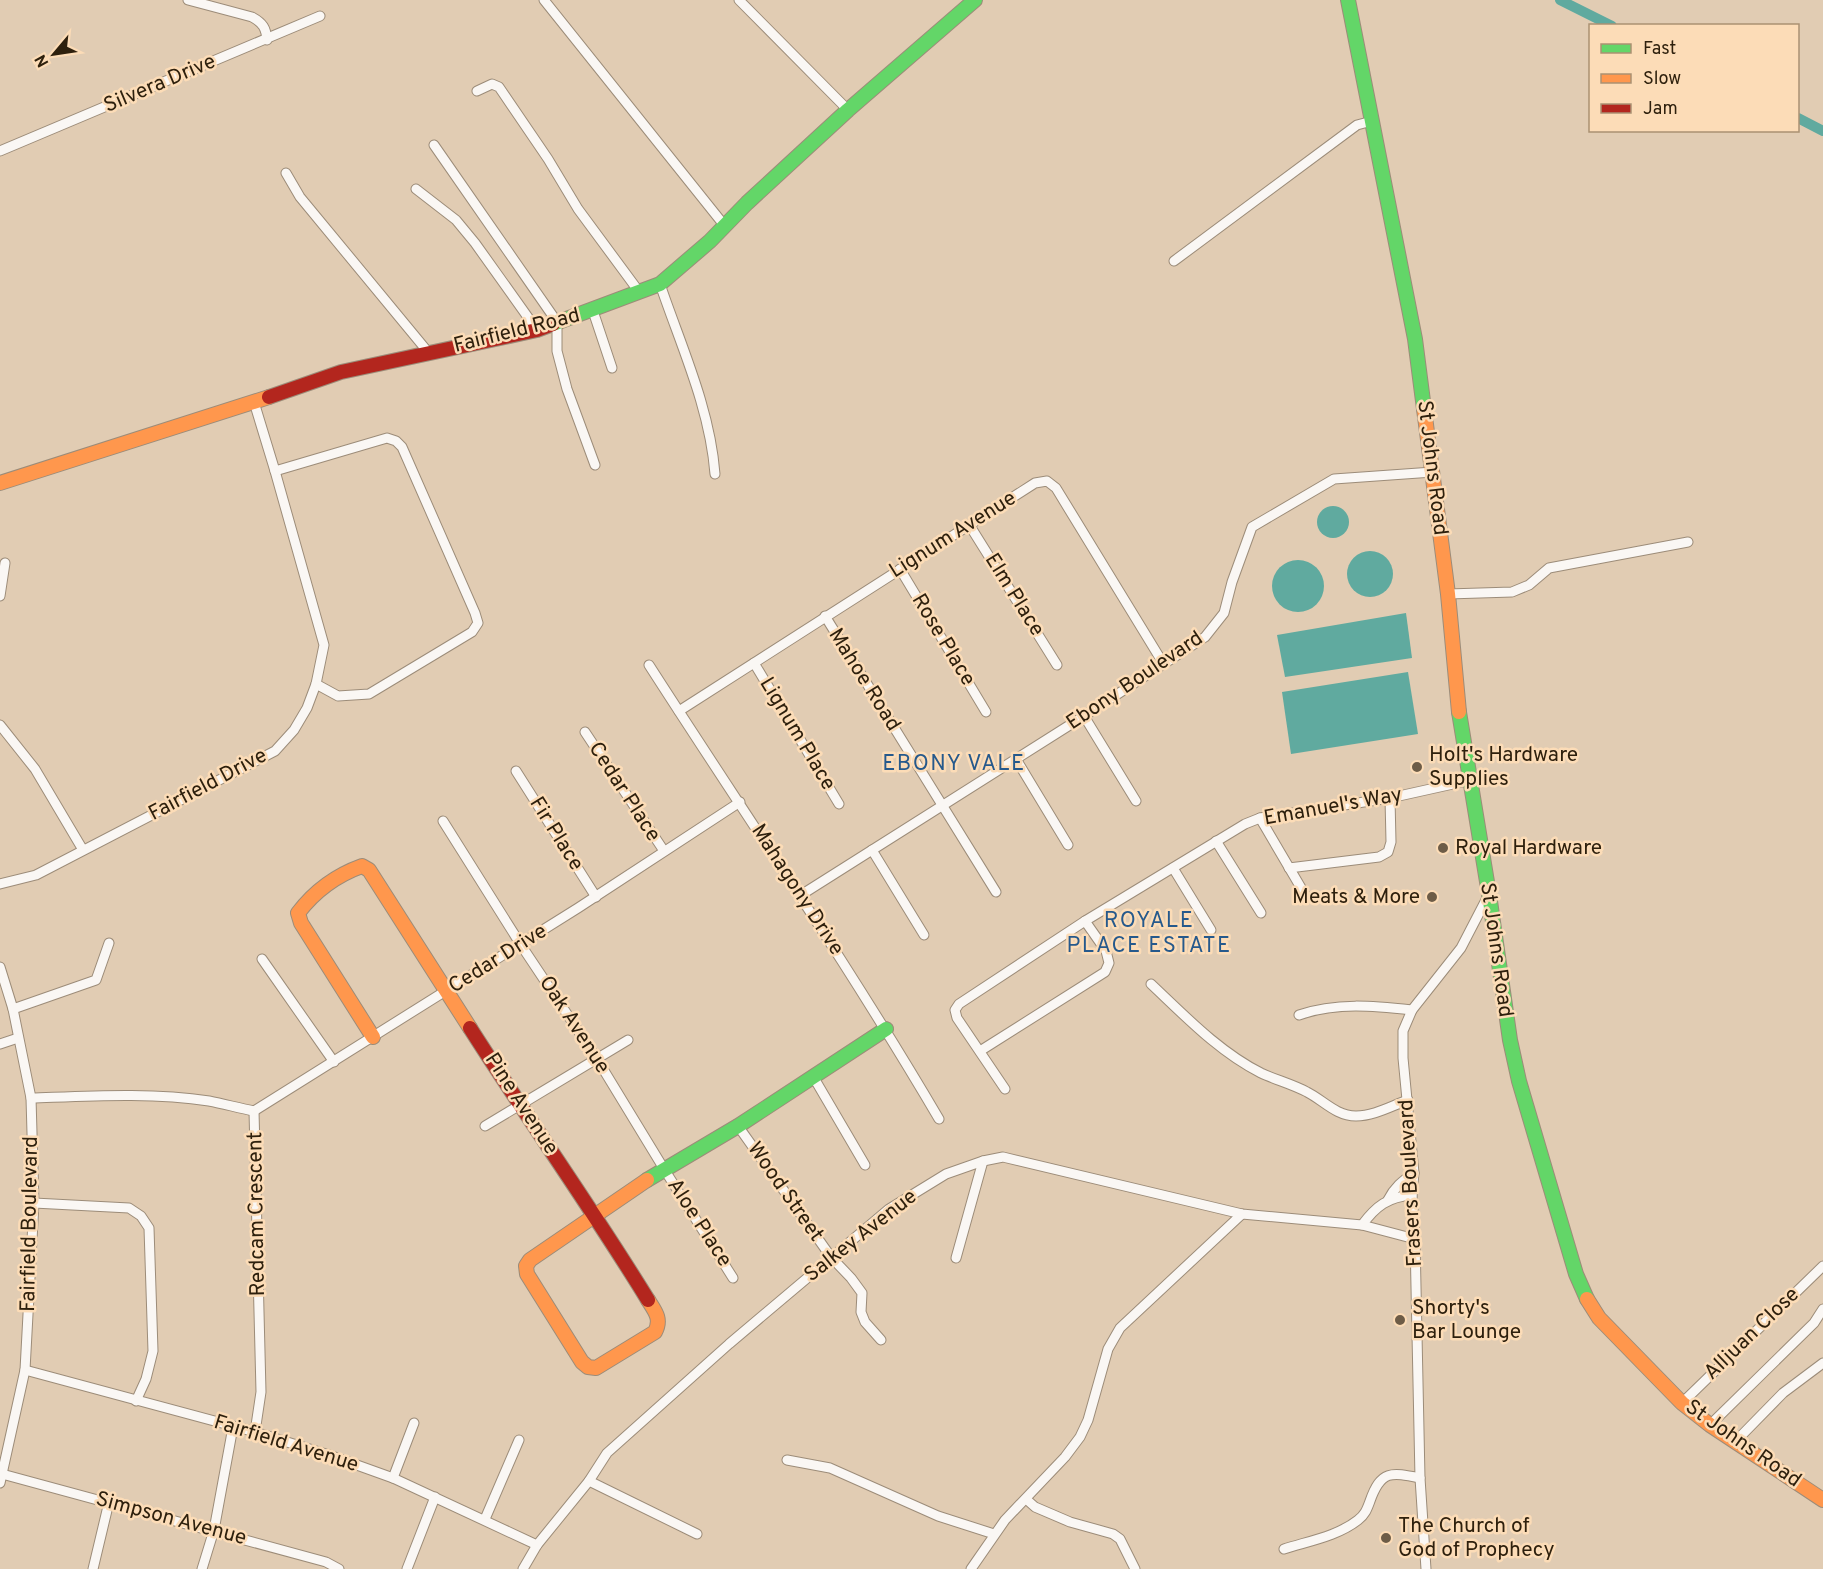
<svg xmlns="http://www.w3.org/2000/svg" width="1823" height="1569" font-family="Overpass,sans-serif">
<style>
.water{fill:#60aa9f}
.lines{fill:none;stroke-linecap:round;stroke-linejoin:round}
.canal{stroke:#60aa9f;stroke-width:10}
.street-casing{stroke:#9c8c79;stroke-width:11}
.fast-casing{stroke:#9c8c79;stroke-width:16}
.slow-casing{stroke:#9c8c79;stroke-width:16}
.jam-casing{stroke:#9c8c79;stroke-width:16}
.street{stroke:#faf7f4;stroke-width:9}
.fast{stroke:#63d668;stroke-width:14}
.slow{stroke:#ff974d;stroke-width:14}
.jam{stroke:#b3261e;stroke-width:14}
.poi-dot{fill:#6d5c47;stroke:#fcdcb7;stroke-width:2}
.labels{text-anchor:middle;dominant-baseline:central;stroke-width:5;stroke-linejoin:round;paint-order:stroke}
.street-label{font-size:21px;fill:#2e200d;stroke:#fcdcb7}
.poi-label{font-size:21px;fill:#2e200d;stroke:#fcdcb7;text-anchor:start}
.neighbourhood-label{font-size:22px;letter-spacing:1.5px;fill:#26598c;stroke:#fcdcb7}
</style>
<rect width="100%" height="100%" fill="#e1ccb3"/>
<g class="water">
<circle cx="1333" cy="522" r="16"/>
<circle cx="1370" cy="574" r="23"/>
<circle cx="1298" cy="586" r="26"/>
<path d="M 1406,613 L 1412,658 L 1285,677 L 1277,635 Z"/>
<path d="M 1408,672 L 1418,734 L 1291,754 L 1282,692 Z"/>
</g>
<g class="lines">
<g class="canal">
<path d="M 1560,0 L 1612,26"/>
<path d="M 1798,118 L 1823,131"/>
</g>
<g class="street-casing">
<g id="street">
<path d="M 188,0 L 252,17 C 263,23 266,28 267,40"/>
<path d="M 544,0 L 724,225"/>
<path d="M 739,0 L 848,110"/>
<path d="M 477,91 L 492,84 L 499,87 L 548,159 L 578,209 L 640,293"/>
<path d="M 434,145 L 557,322 L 557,351 L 567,389 L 595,465"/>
<path d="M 0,151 L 320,16"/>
<path d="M 286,173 L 300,197 L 428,352"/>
<path d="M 416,189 L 456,220 L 475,243 L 537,330"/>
<path d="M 1174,261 L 1357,125 L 1372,121"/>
<path d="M 660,284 C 681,346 710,408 715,474"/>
<path d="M 593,311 L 612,368"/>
<path d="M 275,471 L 387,438 L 396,441 L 402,447 L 475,613 L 478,623 L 472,632 L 369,694 L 338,696 L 316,684"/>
<path d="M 970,526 L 1057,665"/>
<path d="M 900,569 L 986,712"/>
<path d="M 1448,594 L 1512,592 L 1529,585 L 1549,568 L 1688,542"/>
<path d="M 0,596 L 5,563"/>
<path d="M 825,616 L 996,892"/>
<path d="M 754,663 L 839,804"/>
<path d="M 649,665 C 746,816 848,964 939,1119"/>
<path d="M 679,711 L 1035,483 L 1047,481 L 1056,488 L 1163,663"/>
<path d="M 1084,716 L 1136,801"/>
<path d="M 0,725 L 35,769 L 83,850"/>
<path d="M 585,732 L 664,851"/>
<path d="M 1016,759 L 1068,845"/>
<path d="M 516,771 L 596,897"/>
<path d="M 1260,818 L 1307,898"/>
<path d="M 443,821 L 521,945 L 597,1059 L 664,1169 L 733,1278"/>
<path d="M 1216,841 L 1261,913"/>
<path d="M 872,850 L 924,935"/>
<path d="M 1173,868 L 1211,930"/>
<path d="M 1289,868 L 1379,857 L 1388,852 L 1391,842 L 1390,798"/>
<path d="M 0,884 L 36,875 L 275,751 L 294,730 L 307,708 L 316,684 L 324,645 L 275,471 L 254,402"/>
<path d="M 801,895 L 1084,716 L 1205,637 L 1224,613 L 1232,582 L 1252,527 L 1334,479 L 1433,472"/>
<path d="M 262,959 L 334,1062"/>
<path d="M 0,967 L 13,1009 L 31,1098 L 34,1203 L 25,1370 L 0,1483"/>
<path d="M 1151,984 C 1184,1015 1219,1052 1261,1073 C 1276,1080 1292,1084 1307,1092 C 1323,1100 1336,1116 1356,1116 C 1374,1116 1391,1106 1408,1100"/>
<path d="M 13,1009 L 96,980 L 109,943"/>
<path d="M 1299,1015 C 1336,1002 1374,1006 1412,1010"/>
<path d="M 0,1044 L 18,1038"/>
<path d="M 980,1051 L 1105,972 L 1109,963 L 1106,951 L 1085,921"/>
<path d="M 814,1078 L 865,1165"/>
<path d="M 1005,1089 L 957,1018 L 955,1010 L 959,1004 L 1085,921 L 1245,824 L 1260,818 L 1390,798 L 1471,780"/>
<path d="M 31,1098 C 89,1096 151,1092 209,1101 C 224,1104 239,1108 254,1111"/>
<path d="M 254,1111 L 578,908 L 740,802"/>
<path d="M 254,1111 L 261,1392 L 255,1432"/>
<path d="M 485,1126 L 628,1040"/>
<path d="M 738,1126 L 831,1257 L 851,1278 L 862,1293 L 861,1312 L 865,1322 L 881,1340"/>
<path d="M 1388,1200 C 1394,1188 1402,1181 1414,1173"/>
<path d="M 34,1203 L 129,1208 L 141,1216 L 149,1228 L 153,1351 L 146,1379 L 136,1401"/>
<path d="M 1362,1225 C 1376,1206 1388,1197 1412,1195"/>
<path d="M 956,1258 L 983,1161"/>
<path d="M 25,1370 L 255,1432 L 329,1455 L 393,1478 L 537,1545"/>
<path d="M 1682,1403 L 1823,1266"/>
<path d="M 1710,1425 L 1814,1323 L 1823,1309"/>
<path d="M 1735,1442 L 1783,1393 L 1823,1363"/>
<path d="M 787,1460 L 830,1468 L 938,1516 L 994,1534"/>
<path d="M 2,1474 L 326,1562 L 339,1569"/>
<path d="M 393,1478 L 414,1423"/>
<path d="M 589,1481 L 697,1534"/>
<path d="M 1026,1499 L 1035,1507 L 1070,1522 L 1113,1534 L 1120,1539 L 1135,1569"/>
<path d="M 485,1519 L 519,1440"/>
<path d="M 1284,1549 C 1309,1541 1338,1536 1358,1520 C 1365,1515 1367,1509 1370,1501 C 1381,1470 1391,1472 1420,1478"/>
<path d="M 93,1569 L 109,1502"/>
<path d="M 202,1569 L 214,1530 L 233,1427"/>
<path d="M 407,1569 L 435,1497"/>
<path d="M 523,1569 L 537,1545 L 589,1481 L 607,1453 L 729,1344 L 889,1209 L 946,1174 L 983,1161 L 1003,1157 L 1242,1214 L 1362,1225 L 1415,1239"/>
<path d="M 971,1569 L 1005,1520 L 1065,1457 L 1080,1437 L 1088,1420 L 1108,1349 L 1120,1328 L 1242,1214"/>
<path d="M 1426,1569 L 1420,1478 L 1415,1239 L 1412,1195 L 1414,1173 L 1403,1058 L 1403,1031 L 1412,1010 L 1461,948 L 1489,894"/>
</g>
</g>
<g class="fast-casing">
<g id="fast">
<path d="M 1348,0 L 1415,339 L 1424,409"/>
<path d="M 553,324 L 660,284 L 710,241 L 747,203 L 848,110 L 975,0"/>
<path d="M 1459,712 L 1489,894 L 1510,1040 L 1519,1081 L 1576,1274 L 1587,1299"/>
<path d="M 647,1180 L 738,1126 L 886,1029"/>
</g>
</g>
<g class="slow-casing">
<g id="slow">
<path d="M 1424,409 L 1448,594 L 1459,712"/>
<path d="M 0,483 L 269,397"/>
<path d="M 373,1037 L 301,923 L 298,913 C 314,892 337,875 362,866 L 369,870 L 470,1028"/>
<path d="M 647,1180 L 530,1260 L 526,1266 L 527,1274 L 582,1362 L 588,1367 L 596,1368 L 655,1332 C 662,1319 655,1311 648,1300"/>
<path d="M 1587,1299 L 1599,1318 L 1682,1403 L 1710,1425 L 1823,1500"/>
</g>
</g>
<g class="jam-casing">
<g id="jam">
<path d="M 269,397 L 341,372 L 537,330 L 553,324"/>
<path d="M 470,1028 C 528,1119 591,1207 648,1300"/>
</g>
</g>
<use href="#street" class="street"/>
<use href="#fast" class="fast"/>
<use href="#slow" class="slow"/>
<use href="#jam" class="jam"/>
</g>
<g class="poi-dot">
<circle cx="1417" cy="767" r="6"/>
<circle cx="1443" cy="848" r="6"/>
<circle cx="1432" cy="897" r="6"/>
<circle cx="1400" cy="1320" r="6"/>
<circle cx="1386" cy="1538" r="6"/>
</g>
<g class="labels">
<g class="street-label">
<text transform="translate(160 84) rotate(-23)">Silvera Drive</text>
<text transform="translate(517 331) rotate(-14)">Fairfield Road</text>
<text transform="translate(1432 468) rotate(83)">St Johns Road</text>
<text transform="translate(953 535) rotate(-32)">Lignum Avenue</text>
<text transform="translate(1014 595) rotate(58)">Elm Place</text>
<text transform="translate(943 640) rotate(59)">Rose Place</text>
<text transform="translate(864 680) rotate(58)">Mahoe Road</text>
<text transform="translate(1135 681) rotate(-34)">Ebony Boulevard</text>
<text transform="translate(797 734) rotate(59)">Lignum Place</text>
<text transform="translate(208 785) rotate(-28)">Fairfield Drive</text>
<text transform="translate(624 792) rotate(57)">Cedar Place</text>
<text transform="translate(1333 807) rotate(-10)">Emanuel's Way</text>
<text transform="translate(556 834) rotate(58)">Fir Place</text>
<text transform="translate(797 890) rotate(57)">Mahagony Drive</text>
<text transform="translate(1496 950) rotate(82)">St Johns Road</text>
<text transform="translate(498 959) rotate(-32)">Cedar Drive</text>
<text transform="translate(574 1025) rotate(57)">Oak Avenue</text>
<text transform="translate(521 1104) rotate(57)">Pine Avenue</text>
<text transform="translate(1411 1183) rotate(-93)">Frasers Boulevard</text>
<text transform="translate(785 1192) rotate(55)">Wood Street</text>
<text transform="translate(257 1214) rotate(-91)">Redcam Crescent</text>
<text transform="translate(699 1223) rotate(57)">Aloe Place</text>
<text transform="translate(30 1224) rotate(-89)">Fairfield Boulevard</text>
<text transform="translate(861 1236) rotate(-38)">Salkey Avenue</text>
<text transform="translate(1752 1334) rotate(-44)">Alljuan Close</text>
<text transform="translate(286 1444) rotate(17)">Fairfield Avenue</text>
<text transform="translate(1743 1444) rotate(35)">St Johns Road</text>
<text transform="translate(171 1519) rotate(15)">Simpson Avenue</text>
</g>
<g class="poi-label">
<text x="1429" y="755">Holt's Hardware<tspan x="1429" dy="24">Supplies</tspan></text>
<text x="1455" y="848">Royal Hardware</text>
<text x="1420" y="897" text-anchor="end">Meats &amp; More</text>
<text x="1412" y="1308">Shorty's<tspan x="1412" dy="24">Bar Lounge</tspan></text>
<text x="1398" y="1526">The Church of<tspan x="1398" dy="24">God of Prophecy</tspan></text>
</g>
<g class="neighbourhood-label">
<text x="954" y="764">EBONY VALE</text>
<text x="1149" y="921">ROYALE<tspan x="1149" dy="25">PLACE ESTATE</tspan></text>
</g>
</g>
<rect x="1589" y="24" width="210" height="108" fill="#fcdcb7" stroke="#aa9173" stroke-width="1.5"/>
<rect x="1601" y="44" width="30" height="9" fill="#63d668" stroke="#aa9173" stroke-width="1.5"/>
<text x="1643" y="54" font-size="18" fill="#2e200d">Fast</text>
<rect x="1601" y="74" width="30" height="9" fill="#ff974d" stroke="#aa9173" stroke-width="1.5"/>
<text x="1643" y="84" font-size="18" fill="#2e200d">Slow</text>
<rect x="1601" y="104" width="30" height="9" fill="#b3261e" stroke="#aa9173" stroke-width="1.5"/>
<text x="1643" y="114" font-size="18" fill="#2e200d">Jam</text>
<g transform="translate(54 54) rotate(241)" stroke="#fcdcb7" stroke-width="4.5" paint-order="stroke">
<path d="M0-4.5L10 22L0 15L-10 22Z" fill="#2e200d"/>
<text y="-9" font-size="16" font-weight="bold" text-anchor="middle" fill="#2e200d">N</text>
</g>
</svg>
